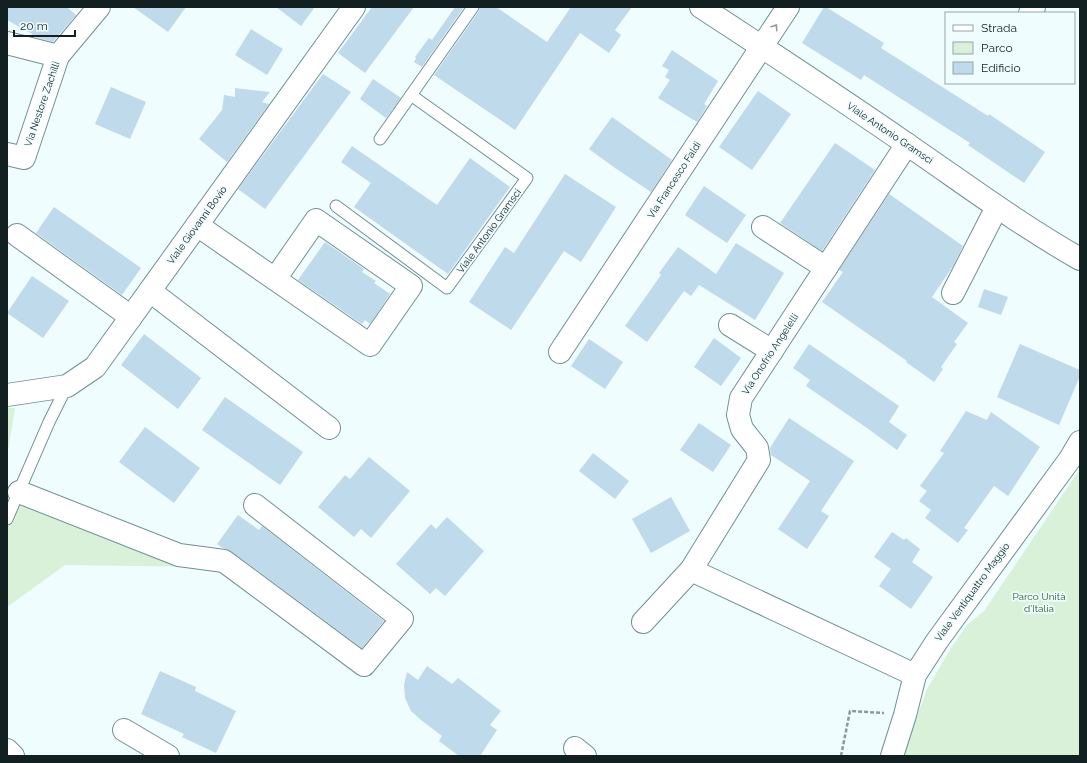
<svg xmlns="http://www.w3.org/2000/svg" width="1087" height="763" font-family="Raleway,sans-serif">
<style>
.green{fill:#d8f1d8}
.building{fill:#bfdaea}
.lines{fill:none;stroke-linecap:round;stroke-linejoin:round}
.lane-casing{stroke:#709194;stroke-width:13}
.street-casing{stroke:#709194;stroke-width:24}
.secondary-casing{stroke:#709194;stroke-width:24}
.path{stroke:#8c999a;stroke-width:2.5;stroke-dasharray:4 2;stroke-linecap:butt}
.lane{stroke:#fff;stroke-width:11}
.street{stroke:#fff;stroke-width:22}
.secondary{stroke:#fff;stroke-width:22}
.oneway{stroke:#959b9b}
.labels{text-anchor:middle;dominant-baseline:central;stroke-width:3.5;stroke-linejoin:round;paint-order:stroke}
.street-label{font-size:10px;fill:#132021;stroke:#effdfe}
.park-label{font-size:10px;fill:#275e2b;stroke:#effdfe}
</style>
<rect width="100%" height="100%" fill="#effdfe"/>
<g class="green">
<path d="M 7,408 L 15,408 L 7,457 Z"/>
<path d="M 1080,469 L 1080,756 L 903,756 L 927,689 L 951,648 L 967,625 L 984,611 Z"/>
<path d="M 7,501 L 209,567 L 65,565 L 7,607 Z"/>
</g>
<g class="building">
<path d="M 7,7 L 67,7 L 76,15 L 53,42 L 32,36 L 32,34 L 7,20 Z"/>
<path d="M 133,7 L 186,7 L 168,32 Z"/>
<path d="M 276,7 L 315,7 L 301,26 Z"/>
<path d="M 372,7 L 414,7 L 365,73 L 338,53 Z"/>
<path d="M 455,7 L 464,7 L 422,67 L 414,62 L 416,58 L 415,57 L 429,38 L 432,40 Z"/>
<path d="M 480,7 L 496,7 L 547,42 L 571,7 L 632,7 L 615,30 L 621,35 L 609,53 L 580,33 L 515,130 L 434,75 L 479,11 Z"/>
<path d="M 824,7 L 826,7 L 884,43 L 881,48 L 988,116 L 989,114 L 1045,152 L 1024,183 L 968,145 L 970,143 L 864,75 L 861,80 L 802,43 Z"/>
<path d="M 251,29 L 283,49 L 267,75 L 235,55 Z"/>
<path d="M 672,50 L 718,81 L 704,104 L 707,106 L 697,122 L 658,98 L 670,80 L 665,77 L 669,70 L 662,66 Z"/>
<path d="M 323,74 L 351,92 L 265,209 L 238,189 Z"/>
<path d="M 373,79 L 401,98 L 386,118 L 360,99 Z"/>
<path d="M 111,87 L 146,102 L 130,139 L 95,124 Z"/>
<path d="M 235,88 L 270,92 L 262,102 L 269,104 L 227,162 L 199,139 L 222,110 L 224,95 L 235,97 Z"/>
<path d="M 758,91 L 791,114 L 752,170 L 719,147 Z"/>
<path d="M 612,117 L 672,160 L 651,192 L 615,168 L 589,149 Z"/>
<path d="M 835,143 L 875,170 L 822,251 L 780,223 Z"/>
<path d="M 352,146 L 437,205 L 470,158 L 510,187 L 448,274 L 354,207 L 371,183 L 341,162 Z"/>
<path d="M 565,174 L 616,207 L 581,262 L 564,251 L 511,330 L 469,302 L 505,247 L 514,253 Z"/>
<path d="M 704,186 L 746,215 L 727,243 L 685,215 Z"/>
<path d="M 889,194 L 963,246 L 953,266 L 932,297 L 968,323 L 954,342 L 957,344 L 941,367 L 943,369 L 934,382 L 906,362 L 907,361 L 822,302 L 843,272 L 839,270 Z"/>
<path d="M 54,207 L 141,268 L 122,295 L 36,233 Z"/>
<path d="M 325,242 L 364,269 L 362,272 L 376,281 L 374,283 L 390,294 L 370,324 L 365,320 L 362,324 L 298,280 Z"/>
<path d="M 736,243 L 784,273 L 755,320 L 699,285 L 691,296 L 684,291 L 647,342 L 625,326 L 661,275 L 659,273 L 678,247 L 716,274 Z"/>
<path d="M 32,276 L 69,301 L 43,338 L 7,313 Z"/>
<path d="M 984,289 L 1008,297 L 1001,315 L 978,307 Z"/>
<path d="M 144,334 L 201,378 L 178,409 L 121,365 Z"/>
<path d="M 714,338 L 741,358 L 721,386 L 694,367 Z"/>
<path d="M 589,339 L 623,362 L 605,389 L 571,366 Z"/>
<path d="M 809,344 L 899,406 L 889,422 L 907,435 L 897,450 L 867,428 L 806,386 L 810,380 L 793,368 Z"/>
<path d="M 1020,344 L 1080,370 L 1080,376 L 1059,425 L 997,397 Z"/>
<path d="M 225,397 L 303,452 L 280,485 L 202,430 Z"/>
<path d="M 966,411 L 987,420 L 991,412 L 1040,447 L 1008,496 L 994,486 L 964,528 L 968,530 L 958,543 L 925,518 L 931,510 L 919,501 L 927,491 L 920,486 L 944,453 L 940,451 Z"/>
<path d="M 789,418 L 854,461 L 821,511 L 829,516 L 807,549 L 778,529 L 810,481 L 771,455 L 770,448 Z"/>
<path d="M 699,423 L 731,445 L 713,472 L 680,450 Z"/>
<path d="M 145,427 L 200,468 L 174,503 L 119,462 Z"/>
<path d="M 593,453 L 629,481 L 615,499 L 579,471 Z"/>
<path d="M 369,457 L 410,491 L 371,538 L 361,529 L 354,537 L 318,507 L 345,475 L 350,479 Z"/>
<path d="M 671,497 L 690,531 L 651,553 L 632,519 Z"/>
<path d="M 238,515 L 259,530 L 262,526 L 384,621 L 362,648 L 231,551 L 223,548 L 217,544 Z"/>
<path d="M 447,517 L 484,551 L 445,596 L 436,588 L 430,594 L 396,564 L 431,524 L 436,529 Z"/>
<path d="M 892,532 L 904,540 L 906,538 L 920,549 L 912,562 L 933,577 L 911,609 L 879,586 L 891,569 L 874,557 Z"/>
<path d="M 427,666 L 452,684 L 458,678 L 501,711 L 490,725 L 497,730 L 480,756 L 459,756 L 439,741 L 442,736 L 421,720 L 411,711 L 405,698 L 404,685 L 407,672 L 418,680 Z"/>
<path d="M 160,671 L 196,687 L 195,691 L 236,711 L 216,753 L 182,737 L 184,734 L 141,714 Z"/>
</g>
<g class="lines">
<g class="lane-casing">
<g id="lane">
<path d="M 380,139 L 473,7"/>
<path d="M 336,206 L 447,288 L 527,178 L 411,95"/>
<path d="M 7,519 L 49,422 L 67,386"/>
</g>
</g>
<g class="street-casing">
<g id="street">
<path d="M 1030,13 L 1034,7"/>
<path d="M 7,43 L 58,56"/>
<path d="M 7,154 L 24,158 L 58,56 L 99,7"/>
<path d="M 197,225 C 255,265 312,305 370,345 L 411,286 L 316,220 L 275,279"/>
<path d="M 763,227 L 826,268"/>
<path d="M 17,235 L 131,317"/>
<path d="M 150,291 L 329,428"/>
<path d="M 953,293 L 997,207"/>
<path d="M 730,325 L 772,351"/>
<path d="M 560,352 L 788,7"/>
<path d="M 7,395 L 67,386 L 95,367 L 354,7"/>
<path d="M 19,492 L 179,555 L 224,561 L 364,665 L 402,619 L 255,505"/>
<path d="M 691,570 L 915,675"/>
<path d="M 643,622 L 691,570 L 759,460 L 757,448 L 742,429 L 738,415 L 741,398 L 907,144"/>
<path d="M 124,730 L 168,756"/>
<path d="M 575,748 L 585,756"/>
<path d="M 7,750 L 13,756"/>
<path d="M 892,756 L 905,715 L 915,675 L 937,641 L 1070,459 L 1080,442"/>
</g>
</g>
<g class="secondary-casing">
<path id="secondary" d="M 701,7 C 770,52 840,98 908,145 C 965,184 1020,225 1080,259"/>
</g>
<path class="path" d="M 841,756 L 850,711 L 884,713"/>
<use href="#lane" class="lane"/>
<use href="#street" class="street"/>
<use href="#secondary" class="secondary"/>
</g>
<defs><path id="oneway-chevron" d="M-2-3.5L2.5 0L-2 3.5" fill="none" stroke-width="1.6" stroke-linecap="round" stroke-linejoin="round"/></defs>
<use class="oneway" href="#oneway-chevron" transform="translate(775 27) rotate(-56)"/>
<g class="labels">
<g class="street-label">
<text transform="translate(42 104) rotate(-71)">Via Nestore Zachilli</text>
<text transform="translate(890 133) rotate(34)">Viale Antonio Gramsci</text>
<text transform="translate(674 180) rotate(-57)">Via Francesco Faldi</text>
<text transform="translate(197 225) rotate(-54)">Viale Giovanni Bovio</text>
<text transform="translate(489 231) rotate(-54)">Viale Antonio Gramsci</text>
<text transform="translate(770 354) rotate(-57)">Via Onofrio Angelelli</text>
<text transform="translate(972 592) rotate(-54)">Viale Ventiquattro Maggio</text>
</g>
<g class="park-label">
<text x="1039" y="596">Parco Unità<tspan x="1039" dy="12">d'Italia</tspan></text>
</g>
</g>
<rect width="1087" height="763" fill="none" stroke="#132021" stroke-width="16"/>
<rect x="945" y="12" width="130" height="72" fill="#effdfe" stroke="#97a5a6"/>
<rect x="953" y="25" width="20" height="6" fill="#ffffff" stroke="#97a5a6"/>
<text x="981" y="32" font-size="12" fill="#132021">Strada</text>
<rect x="953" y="42" width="20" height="12" fill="#d8f1d8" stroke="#97a5a6"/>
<text x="981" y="52" font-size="12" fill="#132021">Parco</text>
<rect x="953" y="62" width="20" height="12" fill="#bfdaea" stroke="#97a5a6"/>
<text x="981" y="72" font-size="12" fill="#132021">Edificio</text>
<path d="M14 30v6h61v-6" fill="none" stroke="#132021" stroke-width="2"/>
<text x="20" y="30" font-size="12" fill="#132021" stroke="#effdfe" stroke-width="3" paint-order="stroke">20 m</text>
</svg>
